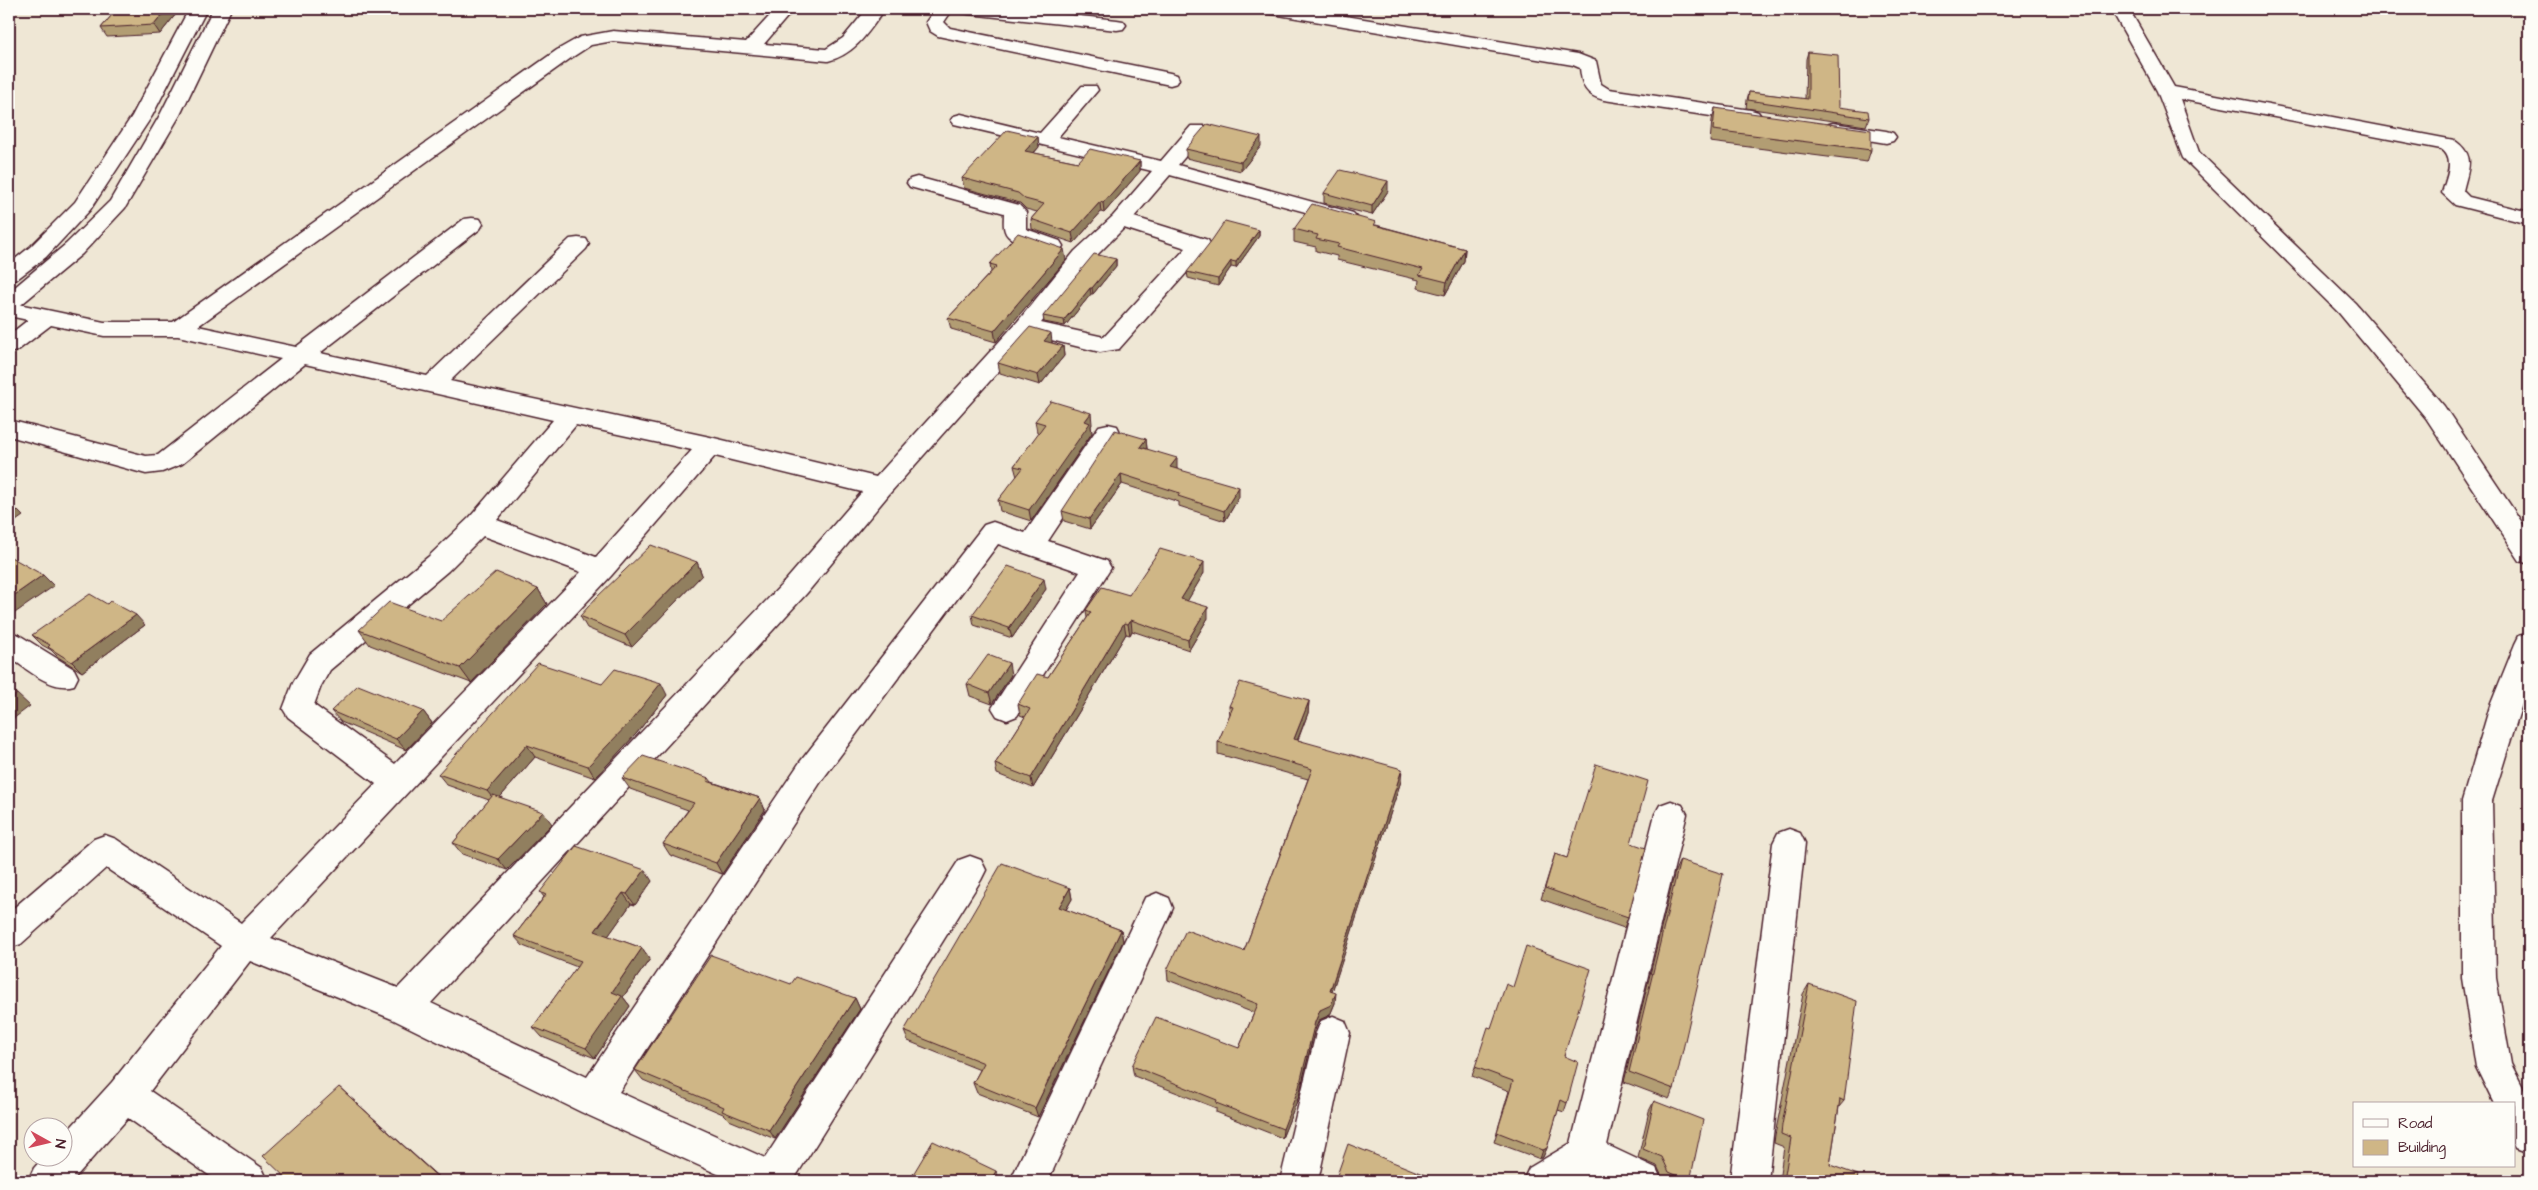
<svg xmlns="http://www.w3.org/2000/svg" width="2538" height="1190" font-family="'Architects Daughter',sans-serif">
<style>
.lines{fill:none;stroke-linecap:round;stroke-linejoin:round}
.street-casing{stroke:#4a1f2b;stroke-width:3}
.primary-casing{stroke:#4a1f2b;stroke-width:3}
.street{fill:#fdfcf7;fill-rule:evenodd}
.primary{fill:#fdfcf7;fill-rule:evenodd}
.wall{fill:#b29d73;stroke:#4a1f2b}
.shaded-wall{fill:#917f5e;stroke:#4a1f2b}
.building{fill:#cfb686;stroke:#4a1f2b}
</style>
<rect width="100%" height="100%" fill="#efe7d5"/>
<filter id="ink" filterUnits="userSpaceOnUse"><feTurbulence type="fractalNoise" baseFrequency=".02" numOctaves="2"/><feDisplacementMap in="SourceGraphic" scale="10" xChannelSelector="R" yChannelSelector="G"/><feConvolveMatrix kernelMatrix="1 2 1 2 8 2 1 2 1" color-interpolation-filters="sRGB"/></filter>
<g filter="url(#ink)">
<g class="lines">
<g class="street-casing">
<g id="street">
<path d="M 776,9 L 794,9 L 764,44 L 826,49 L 843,38 L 867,9 L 885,9 C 869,31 856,54 828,61 L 613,41 L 591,45 L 571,58 L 198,326 L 296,347 L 464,219 L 472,218 L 480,219 L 483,224 L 480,229 L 320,353 L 427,376 L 570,239 L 578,238 L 586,239 L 589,244 L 586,249 L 450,381 L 710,437 L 876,477 L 1018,321 L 1075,251 L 1113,216 L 1152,171 L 954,124 L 951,120 L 954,116 L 961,114 L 1040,133 L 1082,86 L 1096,86 L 1098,90 L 1058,137 L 1161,161 L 1191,126 L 1205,126 L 1208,130 L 1178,165 L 1353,213 L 1357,217 L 1353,221 L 1346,223 L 1170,175 L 1134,217 L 1208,240 L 1211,245 L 1119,349 L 1100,352 L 1031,335 L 890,493 L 807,593 L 431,1003 L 587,1077 L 800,762 L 984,525 L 993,522 L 1025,533 L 1099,426 L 1108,424 L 1117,426 L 1120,432 L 1048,541 L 1107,561 L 1111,568 L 1017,716 L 1007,720 L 997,716 L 992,708 L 1080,572 L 998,544 L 822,780 L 619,1092 L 765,1158 L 959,860 L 970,856 L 981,860 L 986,870 L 981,880 L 793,1181 L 733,1181 L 581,1112 L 392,1019 L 250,961 L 150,1091 L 262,1168 L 268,1181 L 217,1181 L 128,1118 L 72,1181 L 28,1181 L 34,1168 L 43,1158 L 62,1158 L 62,1137 L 112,1082 L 221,946 L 106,868 L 21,944 L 9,948 L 9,912 L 94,839 L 105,835 L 116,839 L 241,923 L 376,784 L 288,717 L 283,709 L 293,683 L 310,654 L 428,557 L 470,517 L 553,420 L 305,364 L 182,464 L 162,472 L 146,474 L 9,436 L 9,420 L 146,456 L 158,455 L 281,359 L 178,336 L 104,336 L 51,325 L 17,351 L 9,353 L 9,335 L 28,320 L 9,316 L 9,302 L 104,322 L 173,322 L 557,50 L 580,37 L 613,31 L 746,42 ZM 1124,228 L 1186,248 L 1104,337 L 1041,323 L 1091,261 ZM 576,425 L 692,450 L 596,557 L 497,520 ZM 715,456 L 862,492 L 787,579 L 398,988 L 271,938 L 611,576 ZM 483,536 L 581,572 L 395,764 L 314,705 L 321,686 L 330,670 L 448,571 Z"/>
<path d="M 935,9 L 953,9 L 944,22 L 950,28 L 1170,73 L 1177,75 L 1179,79 L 1177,83 L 1170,85 L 938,36 L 930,31 L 926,22 Z"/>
<path d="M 960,9 L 1016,9 L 1117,20 L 1123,21 L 1126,25 L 1123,29 L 1117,30 L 969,14 L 963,13 Z"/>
<path d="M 1264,9 L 1303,9 L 1578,54 L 1596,61 L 1601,84 L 1609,89 L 1751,110 L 1758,112 L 1761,116 L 1758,120 L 1751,122 L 1604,100 C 1585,95 1582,86 1580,68 L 1573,65 L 1273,14 L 1267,13 Z"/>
<path d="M 2111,9 L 2129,9 L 2174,87 L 2454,140 C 2477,156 2468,168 2463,191 L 2469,197 L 2529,212 L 2529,224 L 2455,205 L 2442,193 C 2446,178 2456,159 2441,149 L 2180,99 L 2199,152 L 2355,303 L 2444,406 L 2529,533 L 2529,564 L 2520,561 L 2426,418 L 2339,313 L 2183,158 L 2157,91 Z"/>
<path d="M 1833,123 L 1886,131 L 1893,133 L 1896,137 L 1893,141 L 1886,143 L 1826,133 L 1823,129 L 1826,125 Z"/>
<path d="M 917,177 L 1019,205 L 1026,212 L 1026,229 L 1060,241 L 1063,246 L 1060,251 C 1049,253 1017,244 1009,237 C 1002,231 1004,221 1004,213 L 910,187 L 907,183 L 910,179 Z"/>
<path d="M 9,632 L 19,635 L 74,669 L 78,677 L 74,685 C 52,692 27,669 9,657 Z"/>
<path d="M 2529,633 L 2529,681 L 2492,801 L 2496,978 L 2511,1064 L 2529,1099 L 2529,1154 L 2516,1149 L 2514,1145 L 2514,1104 L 2494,1104 L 2476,1067 L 2462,978 L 2462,801 L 2490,706 L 2515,644 L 2519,636 Z"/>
<path d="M 1671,801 L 1682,805 L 1687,814 L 1607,1145 L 1656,1168 L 1662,1181 L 1602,1181 L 1588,1175 L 1577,1181 L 1523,1181 L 1529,1168 L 1571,1143 L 1655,814 L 1660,805 Z"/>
<path d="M 1789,829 L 1800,833 L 1805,843 L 1768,1181 L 1730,1181 L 1773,843 L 1778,833 Z"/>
<path d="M 1157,893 L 1169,898 L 1173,908 L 1048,1181 L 1010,1181 L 1145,898 Z"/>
<path d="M 1333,1016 L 1345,1021 L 1350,1033 L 1318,1181 L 1280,1181 L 1316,1033 L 1321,1021 Z"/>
</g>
</g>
<g class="primary-casing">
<g id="primary">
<path d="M 189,9 L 207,9 L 152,116 L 90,210 L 46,257 L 17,279 L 9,281 L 9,264 L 30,247 L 75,202 L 132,116 Z"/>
<path d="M 213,9 L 231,9 L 180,115 L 125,208 L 82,254 L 17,308 L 9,310 L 9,292 L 66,244 L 110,201 L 160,115 Z"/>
</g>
</g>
<use href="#street" class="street"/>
<use href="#primary" class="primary"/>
</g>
<g class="wall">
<path d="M 117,9 L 180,9 L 160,34 L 107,37 L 101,28 Z"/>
<path d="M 1808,52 L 1839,107 L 1869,118 L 1866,126 L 1746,108 L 1747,100 L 1749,92 L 1805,99 L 1806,59 Z"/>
<path d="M 1715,108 L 1871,150 L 1867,162 L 1710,142 L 1712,120 Z"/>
<path d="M 1038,137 L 1039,147 L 1034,153 L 1078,162 L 1140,161 L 1140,171 L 1104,213 L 1101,212 L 1074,243 L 1032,229 L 1031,219 L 1037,212 L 1026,209 L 1020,203 L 964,188 L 962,178 Z"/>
<path d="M 1261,146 L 1241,171 L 1186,158 L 1186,149 Z"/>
<path d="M 1388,191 L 1372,215 L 1324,203 L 1324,193 Z"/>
<path d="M 1376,225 L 1465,249 L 1464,261 L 1445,295 L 1418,288 L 1419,280 L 1337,260 L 1337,256 L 1316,251 L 1316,247 L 1294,242 L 1294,229 Z"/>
<path d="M 1259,230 L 1259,236 L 1236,268 L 1231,267 L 1218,286 L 1188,278 L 1187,272 Z"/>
<path d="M 1116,259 L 1116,266 L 1093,294 L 1091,294 L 1065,326 L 1044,322 L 1043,316 Z"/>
<path d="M 1066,260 L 996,342 L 951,329 L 948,318 L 991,272 L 990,264 Z"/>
<path d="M 1052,342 L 1052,343 L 1063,346 L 1064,356 L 1040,385 L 1000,373 L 998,363 Z"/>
<path d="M 1035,421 L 1092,424 L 1091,426 L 1092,433 L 1031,521 L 1000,511 L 998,500 L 1017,477 L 1014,466 L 1039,433 L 1037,432 Z"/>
<path d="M 1146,439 L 1147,449 L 1177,468 L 1177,469 L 1239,497 L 1225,521 L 1179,506 L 1179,502 L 1122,484 L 1090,529 L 1064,521 L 1062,511 Z"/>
<path d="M 697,562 L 702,575 L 632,647 L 587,628 L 580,616 Z"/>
<path d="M 1204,573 L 1187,601 L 1208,618 L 1189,650 L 1132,631 L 1130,635 L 1126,634 L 1033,788 L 997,774 L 995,764 L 1025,717 L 1020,715 L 1018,704 L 1048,677 L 1087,618 L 1086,610 L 1129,595 Z"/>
<path d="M 538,589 L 547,604 L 471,683 L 370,645 L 359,630 L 441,621 Z"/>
<path d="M 1046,589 L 1012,638 L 974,625 L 972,615 Z"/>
<path d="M 107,604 L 145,625 L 82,672 L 58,657 L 51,650 L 42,645 L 32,635 Z"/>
<path d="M 1011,675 L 992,704 L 970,696 L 967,684 Z"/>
<path d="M 602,684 L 667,695 L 636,734 L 595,778 L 535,757 L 500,797 L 552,824 L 507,870 L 462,854 L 453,843 L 489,800 L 447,785 L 438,774 Z"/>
<path d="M 1309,701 L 1308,713 L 1298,740 L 1401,781 L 1332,991 L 1335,1003 L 1330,1015 L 1319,1020 L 1314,1032 L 1299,1096 L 1282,1138 L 1216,1112 L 1216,1108 L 1134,1076 L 1132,1066 L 1239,1048 L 1254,1013 L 1168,980 L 1167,970 L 1244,951 L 1308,779 L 1218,754 L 1218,742 L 1230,715 L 1229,706 Z"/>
<path d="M 331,711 L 423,711 L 432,723 L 406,750 L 341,722 Z"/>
<path d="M 622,778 L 709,778 L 712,782 L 760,798 L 765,810 L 722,874 L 670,855 L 663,844 L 688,810 L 630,789 Z"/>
<path d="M 1631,843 L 1628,917 L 1624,928 L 1541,899 L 1555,854 L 1567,858 Z"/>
<path d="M 1680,860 L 1674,1089 L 1669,1099 L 1624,1082 L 1675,871 Z"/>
<path d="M 652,881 L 635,905 L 631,904 L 608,936 L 642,948 L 650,959 L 623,997 L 630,1006 L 595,1058 L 542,1037 L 533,1027 L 577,967 L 523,946 L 514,936 L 544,897 L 540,892 Z"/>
<path d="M 1070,888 L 1072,899 L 1066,910 L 1121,930 L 1123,941 L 1038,1117 L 977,1093 L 973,1083 L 980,1070 L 908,1041 L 904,1031 Z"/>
<path d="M 791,984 L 855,998 L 860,1009 L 775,1139 L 729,1120 L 723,1114 L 643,1080 L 635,1070 Z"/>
<path d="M 1809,984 L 1844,1101 L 1839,1107 L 1830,1165 L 1861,1181 L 1779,1181 L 1784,1147 L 1774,1143 L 1775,1135 L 1803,994 Z"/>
<path d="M 1564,1056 L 1567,1103 L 1564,1112 L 1558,1110 L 1547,1148 L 1543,1157 L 1540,1159 L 1494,1142 L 1509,1091 L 1472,1076 L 1475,1067 Z"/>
<path d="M 1654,1101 L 1690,1181 L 1664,1181 L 1657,1166 L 1638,1158 L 1649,1111 Z"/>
<path d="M 1993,1173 L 2015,1181 L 1984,1181 Z"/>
</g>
<g class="shaded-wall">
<path d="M 167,9 L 180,9 L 160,34 L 154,25 Z"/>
<path d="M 1038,137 L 1039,147 L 1026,161 L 1025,151 Z"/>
<path d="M 1261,137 L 1261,146 L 1241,171 L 1241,162 Z"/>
<path d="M 1140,161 L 1140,171 L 1104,213 L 1103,203 Z"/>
<path d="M 1388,181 L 1388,191 L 1372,215 L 1372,206 Z"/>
<path d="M 1100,202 L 1101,212 L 1074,243 L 1072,233 Z"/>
<path d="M 1259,230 L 1259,236 L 1236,268 L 1236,262 Z"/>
<path d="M 1064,249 L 1066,260 L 996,342 L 994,331 Z"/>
<path d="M 1465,249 L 1464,261 L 1445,295 L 1447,282 Z"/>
<path d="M 1116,259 L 1116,266 L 1093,294 L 1092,288 Z"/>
<path d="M 1231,261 L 1231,267 L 1218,286 L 1218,279 Z"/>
<path d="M 1090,288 L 1091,294 L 1065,326 L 1064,320 Z"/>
<path d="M 1051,333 L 1052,342 L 1046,351 L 1044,341 Z"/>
<path d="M 1063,346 L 1064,356 L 1040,385 L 1038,375 Z"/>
<path d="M 1091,413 L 1092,424 L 1091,426 L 1092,433 L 1031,521 L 1029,510 L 1085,421 Z"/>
<path d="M 1146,439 L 1147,449 L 1140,447 Z"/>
<path d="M 1177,458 L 1177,468 L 1171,477 L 1170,467 Z"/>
<path d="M 1121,474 L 1122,484 L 1090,529 L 1089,519 Z"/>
<path d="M 1239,487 L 1239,497 L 1225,521 L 1224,511 Z"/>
<path d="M 13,506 L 23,516 L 9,526 L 9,509 Z"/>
<path d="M 697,562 L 702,575 L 632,647 L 625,635 Z"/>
<path d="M 1204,562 L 1204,573 L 1182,610 L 1181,599 Z"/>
<path d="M 43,575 L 54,586 L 9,617 L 9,599 Z"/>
<path d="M 1044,579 L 1046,589 L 1012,638 L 1009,628 Z"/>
<path d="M 538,589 L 547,604 L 471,683 L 460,668 Z"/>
<path d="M 1208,607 L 1208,618 L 1189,650 L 1188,640 Z"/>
<path d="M 136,615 L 145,625 L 82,672 L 72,662 Z"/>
<path d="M 1131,620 L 1132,631 L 1130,635 L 1128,624 Z"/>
<path d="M 1124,623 L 1126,634 L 1033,788 L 1031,778 Z"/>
<path d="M 1009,663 L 1011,675 L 992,704 L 989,693 Z"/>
<path d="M 661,683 L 667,695 L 636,734 L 595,778 L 588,766 Z"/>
<path d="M 17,694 L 30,706 L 9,722 L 9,700 Z"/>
<path d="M 1309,701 L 1308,713 L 1293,751 L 1294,739 Z"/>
<path d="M 423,711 L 432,723 L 406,750 L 396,739 Z"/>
<path d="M 527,745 L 535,757 L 496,802 L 487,791 Z"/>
<path d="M 1402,769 L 1401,781 L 1329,1001 L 1330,991 Z"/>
<path d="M 760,798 L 765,810 L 722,874 L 716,863 Z"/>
<path d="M 543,812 L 552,824 L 507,870 L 498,859 Z"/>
<path d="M 645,870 L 652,881 L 635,905 L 627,894 Z"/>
<path d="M 1070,888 L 1072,899 L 1061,918 L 1059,907 Z"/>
<path d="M 623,893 L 631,904 L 604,942 L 595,931 Z"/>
<path d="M 1121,930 L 1123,941 L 1038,1117 L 1035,1108 Z"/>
<path d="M 642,948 L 650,959 L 623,997 L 630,1006 L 595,1058 L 586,1048 L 612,992 Z"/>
<path d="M 1336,993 L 1335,1003 L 1330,1015 L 1319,1020 L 1314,1032 L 1299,1096 L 1282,1138 L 1283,1129 L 1315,1022 L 1320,1010 Z"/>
<path d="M 855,998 L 860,1009 L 775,1139 L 769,1130 Z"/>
<path d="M 339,1087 L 350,1097 L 443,1181 L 442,1181 Z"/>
<path d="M 1547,1148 L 1543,1157 L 1540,1159 L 1543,1150 Z"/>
<path d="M 996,1171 L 1000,1180 L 999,1181 L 990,1181 Z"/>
</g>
<g class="building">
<path d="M 117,9 L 167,9 L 154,25 L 101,28 Z"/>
<path d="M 1808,52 L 1838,55 L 1839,107 L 1868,111 L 1869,118 L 1748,100 L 1749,92 L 1808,99 Z"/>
<path d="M 1715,108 L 1871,130 L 1871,150 L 1713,130 Z"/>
<path d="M 1207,124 L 1261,137 L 1241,162 L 1186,149 Z"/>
<path d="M 1007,130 L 1038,137 L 1025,151 L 1078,162 L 1090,149 L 1140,161 L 1103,203 L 1100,202 L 1072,233 L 1031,219 L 1044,204 L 1025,199 L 1018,193 L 962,178 Z"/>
<path d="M 1340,170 L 1388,181 L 1372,206 L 1324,193 Z"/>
<path d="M 1312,204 L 1376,222 L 1374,225 L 1465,249 L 1447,282 L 1419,275 L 1423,269 L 1337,247 L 1339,244 L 1316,239 L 1318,235 L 1294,229 Z"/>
<path d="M 1225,221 L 1259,230 L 1236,262 L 1231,261 L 1218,279 L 1187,272 L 1212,240 Z"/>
<path d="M 1018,233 L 1064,249 L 994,331 L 948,318 L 997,266 L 990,264 Z"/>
<path d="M 1094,254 L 1116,259 L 1092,288 L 1090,288 L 1064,320 L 1043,316 Z"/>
<path d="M 1030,327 L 1051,333 L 1044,341 L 1063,346 L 1038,375 L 998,363 Z"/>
<path d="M 1051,401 L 1091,413 L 1085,421 L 1090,423 L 1029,510 L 998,500 L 1023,468 L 1014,466 L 1045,424 L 1035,421 Z"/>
<path d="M 1115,430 L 1146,439 L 1140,447 L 1177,458 L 1170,467 L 1239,487 L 1224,511 L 1178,496 L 1180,493 L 1121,474 L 1089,519 L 1062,511 Z"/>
<path d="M 9,504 L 13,506 L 9,509 Z"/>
<path d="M 651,545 L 697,562 L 625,635 L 580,616 L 596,598 Z"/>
<path d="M 1160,549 L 1204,562 L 1181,599 L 1208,607 L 1188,640 L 1131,620 L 1128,624 L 1124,623 L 1031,778 L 995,764 L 1030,709 L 1018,704 L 1037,674 L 1048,677 L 1091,612 L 1086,610 L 1102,587 L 1129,595 Z"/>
<path d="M 9,556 L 43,575 L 9,599 Z"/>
<path d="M 1008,566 L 1044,579 L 1009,628 L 972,615 Z"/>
<path d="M 496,572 L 538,589 L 460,668 L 359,630 L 389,602 L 441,621 Z"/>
<path d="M 90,594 L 107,604 L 110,601 L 136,615 L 72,662 L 48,647 L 50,645 L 32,635 Z"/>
<path d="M 988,655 L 1009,663 L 989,693 L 967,684 Z"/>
<path d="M 538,663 L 602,684 L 615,669 L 661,683 L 630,722 L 588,766 L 527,745 L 487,791 L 438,774 Z"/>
<path d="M 1240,682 L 1309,701 L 1294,739 L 1402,769 L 1330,991 L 1336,993 L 1331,1005 L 1320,1010 L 1315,1022 L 1299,1087 L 1283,1129 L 1216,1103 L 1217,1100 L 1132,1066 L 1156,1017 L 1239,1048 L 1258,1004 L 1167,970 L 1186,930 L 1244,951 L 1312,769 L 1218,742 L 1233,707 L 1229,706 Z"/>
<path d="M 358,685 L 423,711 L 396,739 L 331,711 Z"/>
<path d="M 9,689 L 17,694 L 9,700 Z"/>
<path d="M 643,756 L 709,778 L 707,781 L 760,798 L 716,863 L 663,844 L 694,803 L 622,778 Z"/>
<path d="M 1596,764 L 1648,781 L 1631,843 L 1646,848 L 1628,917 L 1545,888 L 1555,854 L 1567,858 Z"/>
<path d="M 493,795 L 543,812 L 498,859 L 453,843 Z"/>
<path d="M 576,846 L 645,870 L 627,894 L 623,893 L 595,931 L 642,948 L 612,992 L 622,996 L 586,1048 L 533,1027 L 581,961 L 514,936 L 546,895 L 540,892 Z"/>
<path d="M 1680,860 L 1723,874 L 1674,1089 L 1629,1072 Z"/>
<path d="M 1002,863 L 1070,888 L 1059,907 L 1121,930 L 1035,1108 L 973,1083 L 984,1063 L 904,1031 Z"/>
<path d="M 1526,946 L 1591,969 L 1564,1056 L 1578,1062 L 1567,1103 L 1561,1100 L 1547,1148 L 1543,1150 L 1497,1132 L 1513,1081 L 1475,1067 L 1488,1027 L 1491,1028 L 1506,984 L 1513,987 Z"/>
<path d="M 711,955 L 791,984 L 796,977 L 855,998 L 769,1130 L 722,1111 L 724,1107 L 635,1070 Z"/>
<path d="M 1809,984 L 1857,1001 L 1844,1101 L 1840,1099 L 1830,1165 L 1858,1175 L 1857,1180 L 1861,1181 L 1784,1181 L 1791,1138 L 1781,1134 L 1782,1125 Z"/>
<path d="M 339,1087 L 442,1181 L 289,1181 L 263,1156 Z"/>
<path d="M 1654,1101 L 1703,1120 L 1690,1181 L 1669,1172 L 1662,1157 L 1643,1149 Z"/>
<path d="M 933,1141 L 996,1171 L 990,1181 L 909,1181 Z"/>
<path d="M 1348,1144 L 1430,1177 L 1429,1181 L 1335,1181 Z"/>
<path d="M 1993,1173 L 2015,1181 L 1992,1181 Z"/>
</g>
</g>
<rect width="2538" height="1190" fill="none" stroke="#fdfcf7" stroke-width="30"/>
<rect x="15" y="15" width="2508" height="1160" fill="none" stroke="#4a1f2b" stroke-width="2" filter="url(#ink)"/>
<rect x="2353" y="1102" width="162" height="65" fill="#fdfcf7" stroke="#b5a4a5"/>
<rect x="2363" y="1119" width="25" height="8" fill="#fdfcf7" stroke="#b5a4a5"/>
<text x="2398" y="1128" font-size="15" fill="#4a1f2b">Road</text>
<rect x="2363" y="1140" width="25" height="15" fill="#cfb686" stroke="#b5a4a5"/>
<text x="2398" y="1152" font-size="15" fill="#4a1f2b">Building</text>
<g transform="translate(48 1142) rotate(98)"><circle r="24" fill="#fdfcf7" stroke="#b5a4a5"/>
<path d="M0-4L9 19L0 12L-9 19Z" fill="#d1495b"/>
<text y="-8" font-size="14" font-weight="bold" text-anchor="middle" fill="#4a1f2b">N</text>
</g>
</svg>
